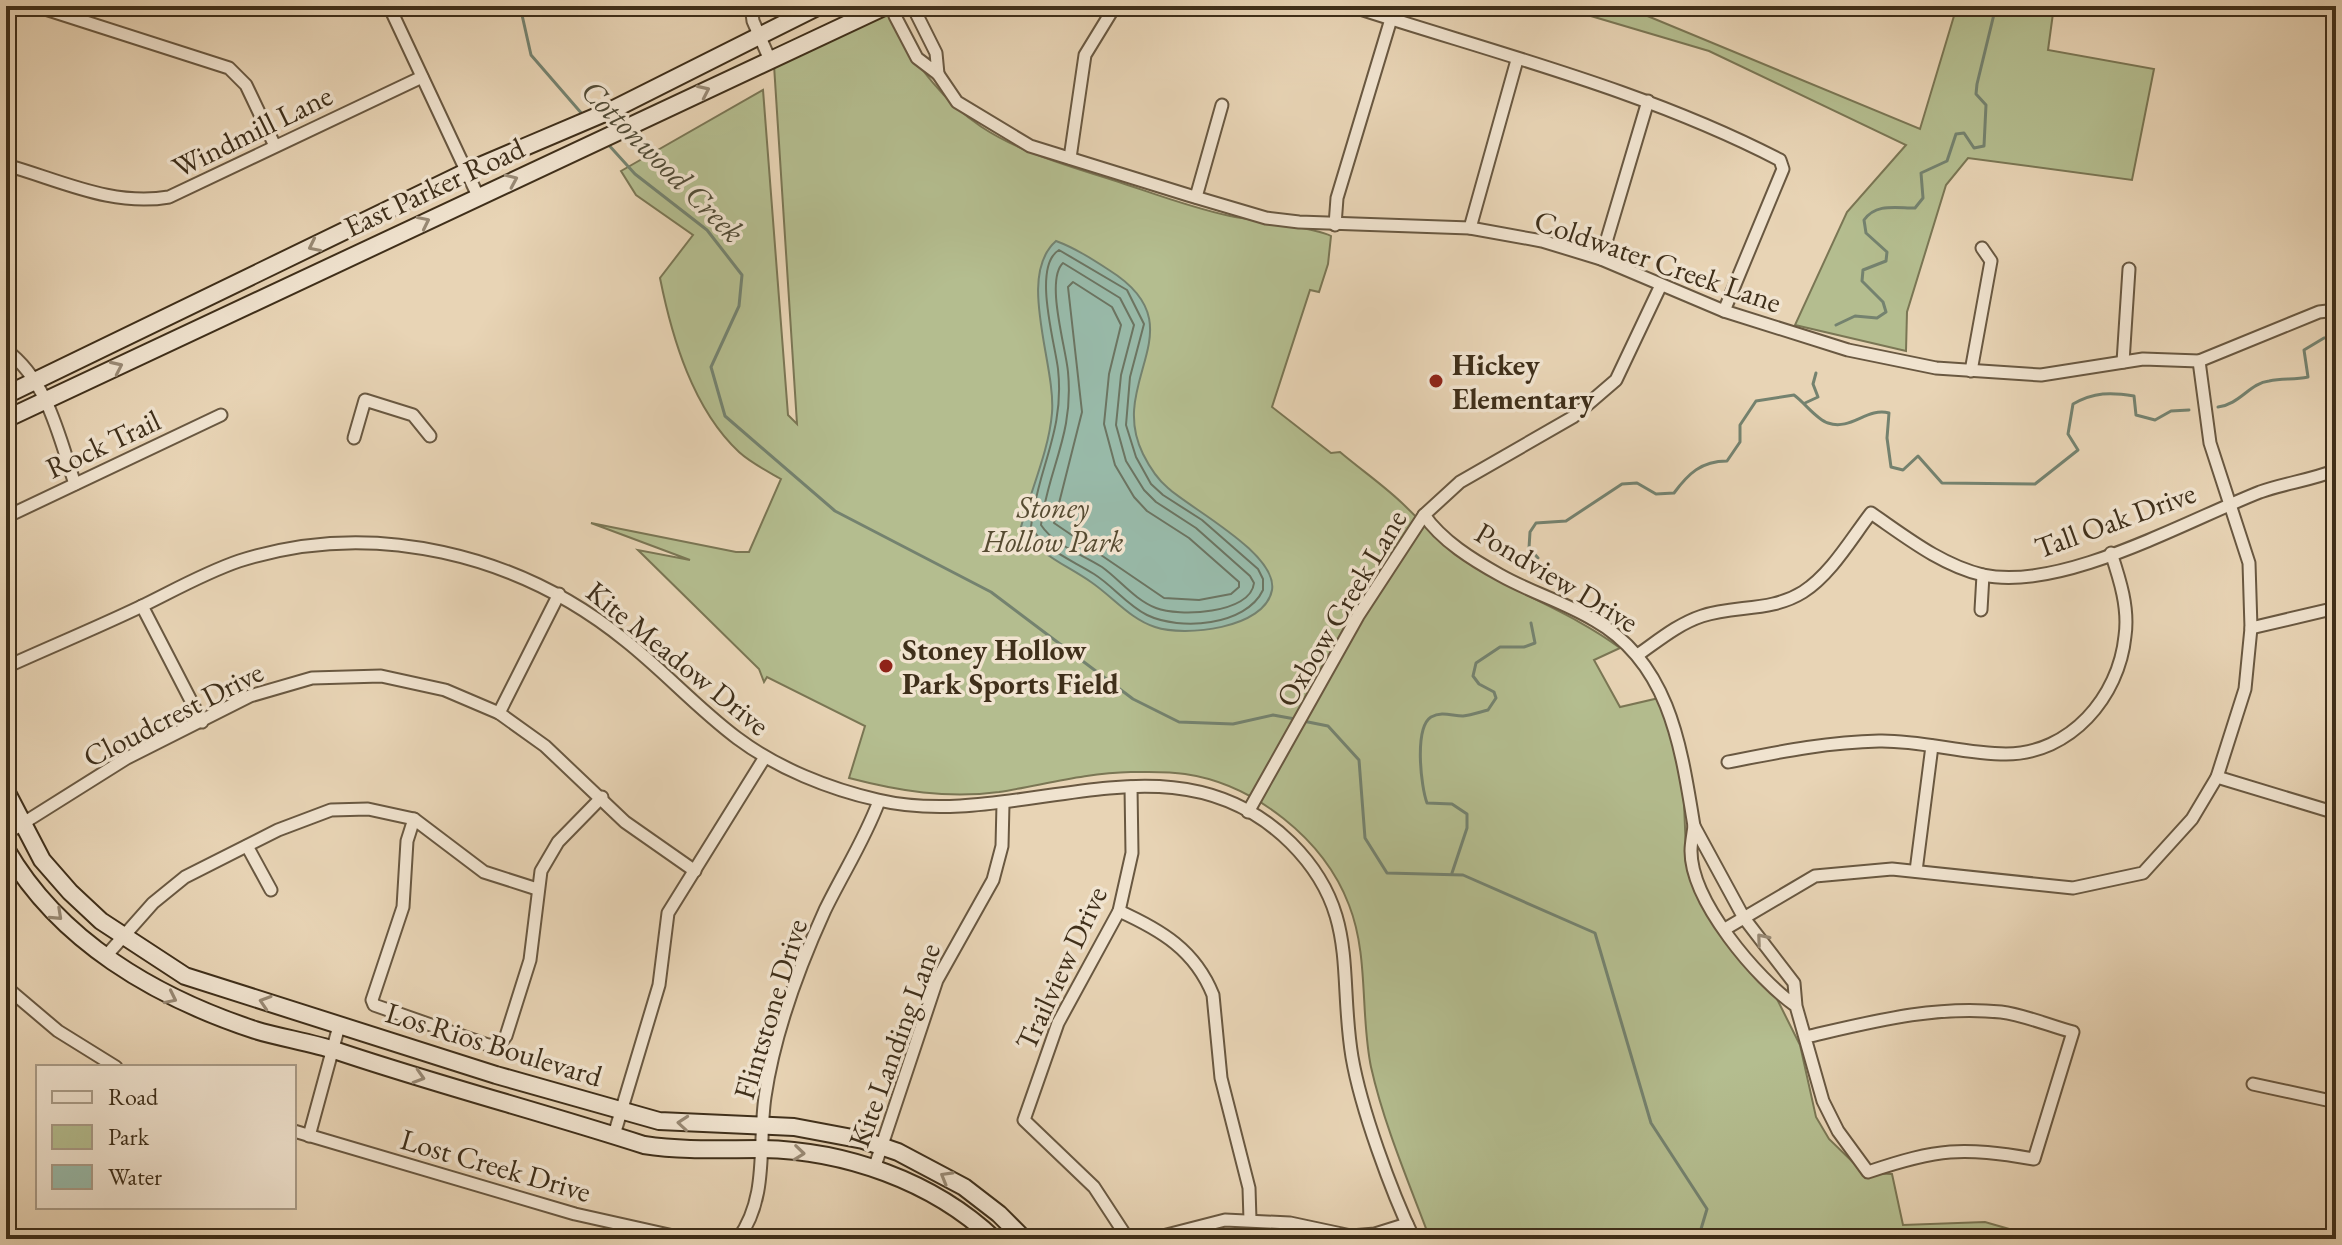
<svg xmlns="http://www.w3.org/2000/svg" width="2342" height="1245" font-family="'EB Garamond',serif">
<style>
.green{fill:#b4bd8f;stroke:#7a7654;stroke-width:2}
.water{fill:#98b9a8;stroke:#74826f;stroke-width:2}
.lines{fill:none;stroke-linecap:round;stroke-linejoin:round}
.shore{stroke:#6c7461;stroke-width:2}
.stream{stroke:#74826f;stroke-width:3}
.minor-casing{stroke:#695841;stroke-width:15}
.secondary-casing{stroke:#3f2f1a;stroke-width:20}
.minor{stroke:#f0e3cf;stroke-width:11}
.secondary{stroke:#f0e3cf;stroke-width:16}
.oneway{stroke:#988974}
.poi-dot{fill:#8f2418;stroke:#f0e3cf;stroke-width:3}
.labels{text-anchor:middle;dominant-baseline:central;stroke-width:7;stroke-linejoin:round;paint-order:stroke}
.street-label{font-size:30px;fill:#3f2f1a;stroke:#f0e3cf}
.poi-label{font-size:30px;font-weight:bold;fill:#3f2f1a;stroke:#f0e3cf;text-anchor:start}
.park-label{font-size:30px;font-style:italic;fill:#564b31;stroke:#f0e3cf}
.water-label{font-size:32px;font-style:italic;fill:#514b36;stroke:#f0e3cf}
</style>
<rect width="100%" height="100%" fill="#e8d4b5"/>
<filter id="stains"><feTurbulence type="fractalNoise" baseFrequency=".0025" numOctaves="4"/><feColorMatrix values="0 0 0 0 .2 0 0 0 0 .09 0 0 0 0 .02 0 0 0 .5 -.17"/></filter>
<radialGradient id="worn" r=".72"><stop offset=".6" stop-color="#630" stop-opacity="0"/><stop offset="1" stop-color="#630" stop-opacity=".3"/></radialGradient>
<g class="green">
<path d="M 1557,6 L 1620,6 L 1633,10 L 1920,129 L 1957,6 L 2054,6 L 2048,50 L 2154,69 L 2132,180 L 1968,158 L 1946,185 L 1907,312 L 1906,351 L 1795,325 L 1847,212 L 1906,145 L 1709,51 Z"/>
<path d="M 887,13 C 950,128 998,145 1119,182 C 1155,194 1192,208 1230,216 C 1249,220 1319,228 1331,236 L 1328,264 L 1319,292 L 1310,290 L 1272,407 L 1331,453 L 1340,452 C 1360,469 1382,484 1402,503 C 1424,524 1443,546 1470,564 C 1519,595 1573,613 1620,648 L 1594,660 L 1620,707 L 1659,698 L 1682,755 L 1686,851 L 1695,882 L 1775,995 L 1800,1045 L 1816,1117 L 1829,1139 L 1864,1173 L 1892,1174 L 1903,1225 L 1985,1222 L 2044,1239 L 1430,1239 C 1409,1183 1384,1125 1371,1067 C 1360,1014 1369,956 1349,905 C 1324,839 1254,784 1185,774 C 1167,771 1149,772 1131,772 C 1085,773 1043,785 999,792 C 947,799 899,791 849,778 L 865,726 L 767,677 L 764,682 L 759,669 L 638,550 L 690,560 L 591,523 L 736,552 L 749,552 L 781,479 C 767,471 751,463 739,452 C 693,409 672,338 660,278 L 693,235 L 636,195 L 621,171 L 763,90 L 788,415 L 797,424 L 774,65 Z"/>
</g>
<path class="water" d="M 1056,241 C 1075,248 1092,259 1109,270 C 1200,327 1106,380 1143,454 C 1149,466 1157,479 1168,488 C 1191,509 1278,554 1272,590 C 1265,629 1184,637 1155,627 C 1130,619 1113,597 1091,582 C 1065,564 1038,555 1021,527 C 1031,490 1049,450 1052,413 C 1056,364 1016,276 1056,241 Z"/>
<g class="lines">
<g class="shore">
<path d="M 1059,250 L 1127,290 L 1144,324 L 1130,377 L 1126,425 L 1136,457 L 1151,484 L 1163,495 L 1202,520 L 1258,569 L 1263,579 L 1263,590 C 1246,626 1180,631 1147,615 C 1127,605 1113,586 1094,574 C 1072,560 1044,550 1031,527 C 1037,469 1065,432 1058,369 C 1055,343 1032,266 1059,250 Z"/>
<path d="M 1063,263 L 1120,298 L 1134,325 L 1121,375 L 1116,425 L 1126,461 L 1144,490 L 1156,502 L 1196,528 L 1250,576 L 1254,583 C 1251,614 1178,617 1156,608 C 1135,600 1120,580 1102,567 C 1082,554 1055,546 1041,525 C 1048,468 1074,436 1068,372 C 1066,348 1045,280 1063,263 Z"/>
<path d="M 1073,282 L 1112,307 L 1121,325 L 1109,374 L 1104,424 L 1115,465 L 1134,497 L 1147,511 L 1189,538 L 1239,582 L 1239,587 L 1231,594 L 1199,600 L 1164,598 L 1054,523 L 1082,412 L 1068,287 Z"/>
</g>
<g class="stream">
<path d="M 520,6 L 531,55 L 583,115"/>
<path d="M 606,142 L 635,174 L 707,230 L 742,275 L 739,306 L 711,367 L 725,416 L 835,511 L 991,592 L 1133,699 L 1179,722 L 1233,724 L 1273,715 L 1295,719"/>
<path d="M 1836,325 L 1855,316 L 1877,318 L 1886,312 L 1883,302 L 1862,281 L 1863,270 L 1886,261 L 1887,252 L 1866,233 L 1864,220 C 1876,203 1896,208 1915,208 L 1923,198 L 1921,173 L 1947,161 L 1956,134 L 1964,133 L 1974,148 L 1984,146 L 1986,105 L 1976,94 L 1977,84 L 1996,6"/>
<path d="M 1805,403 L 1818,397 L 1813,384 L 1816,373"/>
<path d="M 2218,407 C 2239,405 2250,383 2269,381 C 2283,378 2294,380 2308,377 L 2304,350 L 2324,338 L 2336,337"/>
<path d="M 1538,558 L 1529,548 L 1530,532 L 1536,523 L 1566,521 L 1622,484 L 1637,483 L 1656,494 L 1674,493 C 1688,474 1701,461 1727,461 L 1740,442 L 1740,425 L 1756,401 L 1794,395 C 1804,402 1817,420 1828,423 C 1851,431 1867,407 1889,413 L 1887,438 L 1891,467 L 1903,470 L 1918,456 L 1942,483 L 2035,484 L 2078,450 L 2068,434 L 2073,404 C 2094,392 2111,392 2134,396 L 2136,415 L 2155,420 L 2171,411 L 2189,410"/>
<path d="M 1303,721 L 1328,726 L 1359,760 L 1365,838 L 1387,873 L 1463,875 L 1595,933 L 1651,1123 L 1707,1209 L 1698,1239"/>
<path d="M 1452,873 L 1467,828 L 1467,814 L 1452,804 L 1427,803 C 1421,787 1414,728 1431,717 C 1442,711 1452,716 1463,716 C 1471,715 1480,712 1488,710 L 1496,698 L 1494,692 L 1479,684 L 1473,676 L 1476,663 L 1500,647 L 1524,647 L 1535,643 L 1531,623"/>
</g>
<g class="minor-casing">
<g id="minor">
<path d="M 36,6 L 229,68 L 246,85 L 275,146"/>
<path d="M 389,6 L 478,196"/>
<path d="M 751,6 L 753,21 L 770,60"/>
<path d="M 897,6 L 895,16 L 917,58 L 938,74 L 936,53 L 914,9 L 908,6"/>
<path d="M 1351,6 C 1495,53 1645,90 1780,160 L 1783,169 L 1724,311"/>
<path d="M 938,74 L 957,102 L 1030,146 L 1188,195 L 1266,218 L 1299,222 L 1470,228 L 1542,241 L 1601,259 L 1724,311 L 1848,350 L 1936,368 L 2041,375 L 2143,359 L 2199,361 L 2319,312 L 2336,310"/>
<path d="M 1070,158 L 1085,55 L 1115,6"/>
<path d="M 6,165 C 60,180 112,207 169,197 L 422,77"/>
<path d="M 1196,197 L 1222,105"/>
<path d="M 1335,225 L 1337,198 L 1391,19"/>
<path d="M 1470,228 L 1517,60"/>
<path d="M 1601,259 L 1648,101"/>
<path d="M 6,350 C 48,381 59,437 75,484"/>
<path d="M 2123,362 L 2129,269"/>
<path d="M 1971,371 L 1991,261 L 1982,248"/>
<path d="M 354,438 L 365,400 L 413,415 L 430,436"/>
<path d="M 1424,515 C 1442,541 1473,560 1500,575 C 1530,592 1564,602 1594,620 C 1670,663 1681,747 1694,826"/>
<path d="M 6,517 L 221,415"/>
<path d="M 142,606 L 202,722"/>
<path d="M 1981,610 L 1983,575"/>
<path d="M 2251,628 L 2336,608"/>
<path d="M 1639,654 C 1659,640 1678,624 1702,616 C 1736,605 1771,612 1803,592 C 1831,574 1851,539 1871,513 C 1906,537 1941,565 1983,575 C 2061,592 2186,521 2260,492 C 2285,483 2312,480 2336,470"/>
<path d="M 6,667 C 50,647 96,628 140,607 C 173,591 204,573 239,561 C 373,518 519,554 626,641 C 665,672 697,708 737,738 C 777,768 829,789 878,800 C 1018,833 1172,725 1291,843 C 1360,912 1338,973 1352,1057 C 1361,1109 1391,1191 1414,1239"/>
<path d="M 499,713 L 559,594"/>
<path d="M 1728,762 C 1779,752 1827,742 1879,741 C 1921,740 1964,754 2006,754 C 2070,754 2119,697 2125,636 C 2129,608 2120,580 2111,553"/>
<path d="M 2217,777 L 2336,813"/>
<path d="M 1248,812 L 1358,616 L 1424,515 L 1460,482 L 1573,417 L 1616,380 L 1661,285"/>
<path d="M 414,819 L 407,841 L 403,907 L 372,1000 L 374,1005 L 488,1045 L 499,1045 L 506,1036 L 530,960 L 541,871 L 558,842 L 602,797"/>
<path d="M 6,834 L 127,758 L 250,696 L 312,678 L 381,676 L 445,690 L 499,713 L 545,746 L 625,822 L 695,871"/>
<path d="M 247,846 L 271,890"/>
<path d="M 1916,871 L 1932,746"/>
<path d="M 1119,911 C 1161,930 1195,950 1213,995 L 1221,1078 L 1249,1188 L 1250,1220"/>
<path d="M 1725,929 L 1815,876 L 1892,869 L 2073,888 L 2143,873 L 2192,819 L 2217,777 L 2245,689 L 2251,628 L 2249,563 L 2210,443 L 2199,361"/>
<path d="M 106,956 L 153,903 L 185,877 L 278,830 L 331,810 L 368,809 L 414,819 L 484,872 L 537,889"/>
<path d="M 6,987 L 58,1031 L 116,1067"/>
<path d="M 1796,1006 C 1757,979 1691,901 1691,851 C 1691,843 1693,834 1694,826 L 1744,918 L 1794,983 L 1796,1006 L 1823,1101 L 1838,1131 L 1868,1172 C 1939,1148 1961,1147 2034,1159 L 2073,1032 C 2050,1026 2025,1015 2001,1012 C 1934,1005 1871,1022 1806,1037"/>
<path d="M 2253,1084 L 2336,1102"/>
<path d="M 294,1131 L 575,1214 L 687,1239"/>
<path d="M 614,1135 L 659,985 L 668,913 L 765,757"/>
<path d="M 309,1136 L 339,1026"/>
<path d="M 874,1169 L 937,980 L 993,880 L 1002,846 L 1003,804"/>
<path d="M 738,1239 C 769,1197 758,1144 765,1097 C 774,1035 799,967 825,910 C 843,873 865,839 879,801"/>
<path d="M 1128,1239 L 1094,1187 L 1024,1120 L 1058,1023 L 1119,911 L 1132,853 L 1131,787"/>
<path d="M 1151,1239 L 1225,1220 L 1290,1223 L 1351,1236 L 1375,1234 L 1407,1224"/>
</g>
</g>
<g class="secondary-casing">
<g id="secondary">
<path d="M 6,395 L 468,171 L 614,109 L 819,6"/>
<path d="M 6,419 L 886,6"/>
<path d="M 6,791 L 42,860 L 70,892 L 101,921 L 185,976 L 496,1075 L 659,1121 L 794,1127 L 863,1140 L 898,1152 L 964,1187 L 999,1214 L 1024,1239"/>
<path d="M 6,849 C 59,941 155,997 255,1030 C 281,1038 310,1042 337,1051 C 438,1085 542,1112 644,1145 C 683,1151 720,1149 760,1149 C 844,1150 933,1181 994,1239"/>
</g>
</g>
<use href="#minor" class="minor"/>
<use href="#secondary" class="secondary"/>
</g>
<defs><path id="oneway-chevron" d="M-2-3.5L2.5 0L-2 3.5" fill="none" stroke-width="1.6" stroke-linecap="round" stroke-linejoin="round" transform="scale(2)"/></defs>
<g class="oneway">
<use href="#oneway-chevron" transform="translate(704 91) rotate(-25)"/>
<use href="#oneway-chevron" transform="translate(512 180) rotate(-24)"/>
<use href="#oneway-chevron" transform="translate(424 222) rotate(-26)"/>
<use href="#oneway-chevron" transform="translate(314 246) rotate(154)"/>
<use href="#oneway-chevron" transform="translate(117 367) rotate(-25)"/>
<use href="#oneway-chevron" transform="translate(57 915) rotate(43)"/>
<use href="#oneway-chevron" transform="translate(1762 939) rotate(-130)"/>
<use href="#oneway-chevron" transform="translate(171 998) rotate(26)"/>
<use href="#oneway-chevron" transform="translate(265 1002) rotate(-162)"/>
<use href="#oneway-chevron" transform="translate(419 1077) rotate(17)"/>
<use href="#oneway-chevron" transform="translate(683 1123) rotate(-175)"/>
<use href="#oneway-chevron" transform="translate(799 1153) rotate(6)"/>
<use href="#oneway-chevron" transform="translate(946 1177) rotate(-150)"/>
</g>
<g class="poi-dot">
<circle cx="1436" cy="381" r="8"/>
<circle cx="886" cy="666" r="8"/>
</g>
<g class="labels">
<g class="street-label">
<text transform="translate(252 131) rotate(-26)">Windmill Lane</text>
<text transform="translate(434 187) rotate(-25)">East Parker Road</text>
<text transform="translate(1658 261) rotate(19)">Coldwater Creek Lane</text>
<text transform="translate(103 444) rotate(-25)">Rock Trail</text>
<text transform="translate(2115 520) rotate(-20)">Tall Oak Drive</text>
<text transform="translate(1557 577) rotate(31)">Pondview Drive</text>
<text transform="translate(1341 608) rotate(-59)">Oxbow Creek Lane</text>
<text transform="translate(678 658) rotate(39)">Kite Meadow Drive</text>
<text transform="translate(173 714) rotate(-27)">Cloudcrest Drive</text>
<text transform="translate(1061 968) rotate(-65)">Trailview Drive</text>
<text transform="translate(770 1009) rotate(-73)">Flintstone Drive</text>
<text transform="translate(494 1044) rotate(17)">Los Rios Boulevard</text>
<text transform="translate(894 1045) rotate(-70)">Kite Landing Lane</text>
<text transform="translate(496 1165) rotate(16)">Lost Creek Drive</text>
</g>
<g class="poi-label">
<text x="1452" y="364">Hickey<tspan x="1452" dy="34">Elementary</tspan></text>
<text x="902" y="649">Stoney Hollow<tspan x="902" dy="34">Park Sports Field</tspan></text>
</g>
<g class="park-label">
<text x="1053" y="507">Stoney<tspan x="1053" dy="34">Hollow Park</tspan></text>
</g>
<g class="water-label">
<text transform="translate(663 161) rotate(45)">Cottonwood Creek</text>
</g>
</g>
<rect width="2342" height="1245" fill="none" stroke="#e8d4b5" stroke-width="32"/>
<rect x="8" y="8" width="2326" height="1229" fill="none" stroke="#3f2f1a" stroke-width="4"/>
<rect x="16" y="16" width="2310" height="1213" fill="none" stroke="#3f2f1a" stroke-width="2"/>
<rect x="36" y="1065" width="260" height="144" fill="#f0e3cf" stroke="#a99b87" stroke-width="2"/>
<rect x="52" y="1091" width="40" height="12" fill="#f0e3cf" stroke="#a99b87" stroke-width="2"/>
<text x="108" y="1105" font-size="24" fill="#3f2f1a">Road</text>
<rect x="52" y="1125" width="40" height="24" fill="#b4bd8f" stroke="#a99b87" stroke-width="2"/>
<text x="108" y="1145" font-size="24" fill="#3f2f1a">Park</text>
<rect x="52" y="1165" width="40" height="24" fill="#98b9a8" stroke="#a99b87" stroke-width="2"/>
<text x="108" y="1185" font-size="24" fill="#3f2f1a">Water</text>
<rect width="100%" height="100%" filter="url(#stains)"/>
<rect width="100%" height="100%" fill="url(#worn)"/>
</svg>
